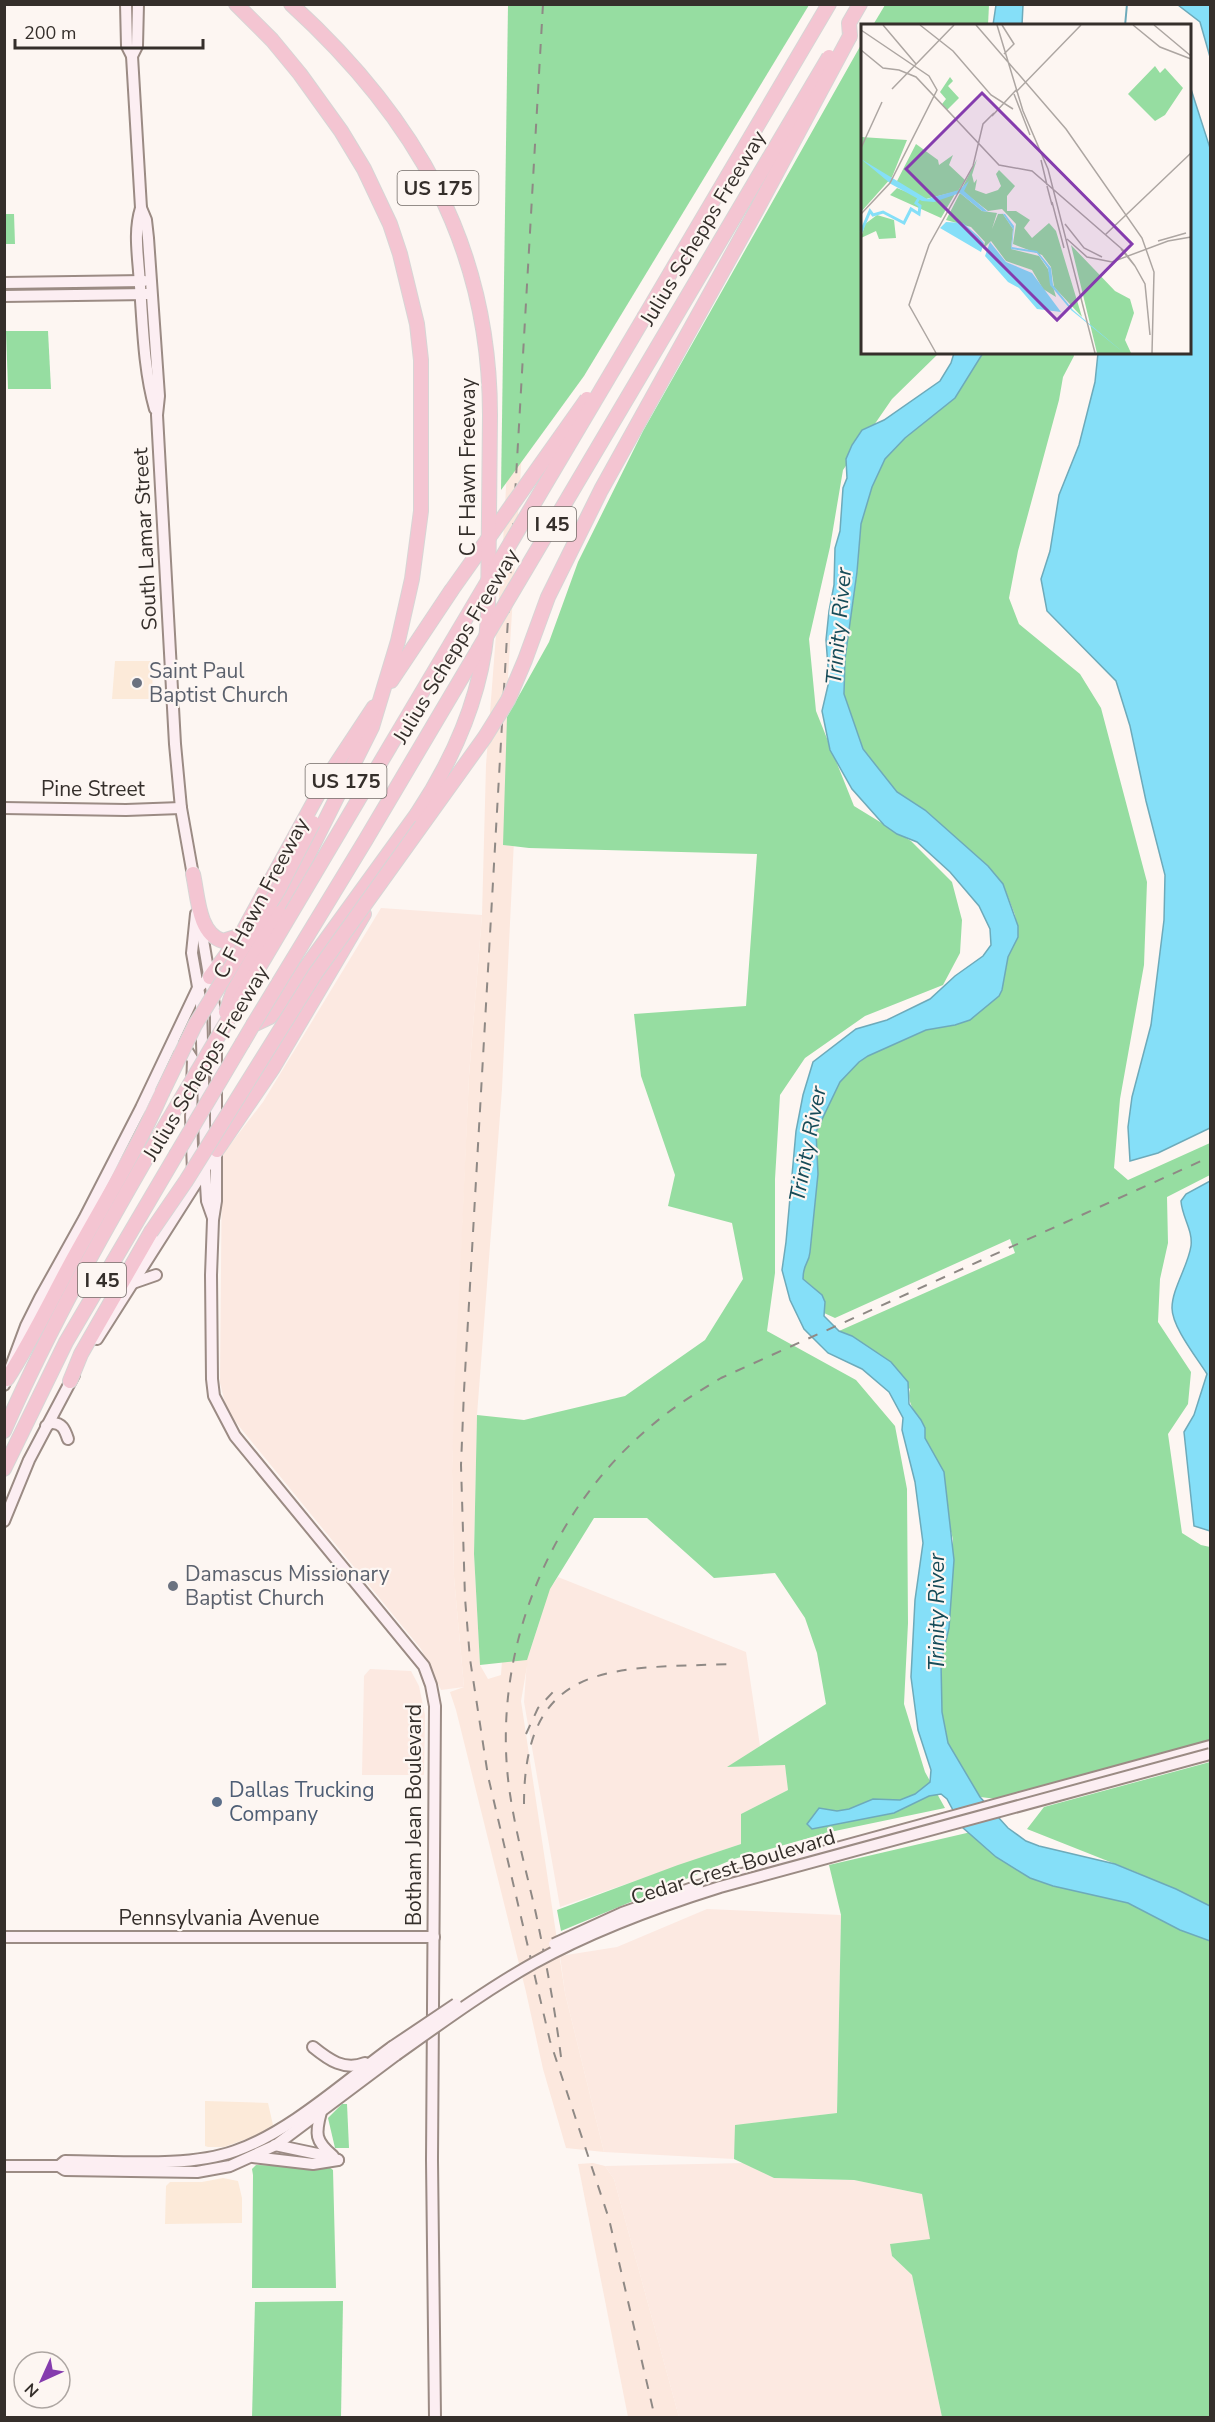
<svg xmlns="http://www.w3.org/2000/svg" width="1215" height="2422" font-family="'Nunito Sans',sans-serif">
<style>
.commercial{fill:#fcead9}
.industrial{fill:#fce9e1}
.built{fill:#fce8de}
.green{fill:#96dda1}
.water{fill:#85dff8;stroke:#6daaba;stroke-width:1.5}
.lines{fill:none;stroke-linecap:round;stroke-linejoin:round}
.stream{stroke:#6daaba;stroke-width:2}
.secondary-casing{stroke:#9b8b84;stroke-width:14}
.highway-casing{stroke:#d7d5d5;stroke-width:16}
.secondary{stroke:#fceef2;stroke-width:10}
.highway{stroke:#f4c5d2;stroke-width:14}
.rail{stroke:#8f8985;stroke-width:2;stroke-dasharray:10 10;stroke-linecap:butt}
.secondary-bridge-casing{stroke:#9b8b84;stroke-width:14;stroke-linecap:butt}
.highway-bridge-casing{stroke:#d7d5d5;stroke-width:16;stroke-linecap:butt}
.secondary-bridge{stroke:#fceef2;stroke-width:10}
.highway-bridge{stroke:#f4c5d2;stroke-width:14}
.worship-dot{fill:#6b7280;stroke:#fdf6f2;stroke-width:2}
.service-dot{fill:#5c6f8a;stroke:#fdf6f2;stroke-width:2}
.labels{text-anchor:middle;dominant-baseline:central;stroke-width:4.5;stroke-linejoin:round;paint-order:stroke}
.shield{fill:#fdf6f2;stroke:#716b67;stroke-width:1.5}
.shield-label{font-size:20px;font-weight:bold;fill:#352f2b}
.street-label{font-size:21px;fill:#352f2b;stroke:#fdf6f2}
.worship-label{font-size:21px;fill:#5b616d;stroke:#fdf6f2;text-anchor:start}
.service-label{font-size:21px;fill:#4e5e75;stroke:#fdf6f2;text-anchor:start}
.water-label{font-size:22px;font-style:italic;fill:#164b58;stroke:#fdf6f2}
.inset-river{fill:none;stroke:#85dff8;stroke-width:3}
.inset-road{fill:none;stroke:#ada6a2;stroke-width:1.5}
.view{fill:#853cae;fill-opacity:0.15;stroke:#853cae;stroke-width:3}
.inset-edge{fill:none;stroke:#352f2b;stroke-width:3}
</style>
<rect width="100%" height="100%" fill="#fdf6f2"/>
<g class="commercial">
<path d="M 115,661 L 153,661 L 152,699 L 112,699 Z"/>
<path d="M 205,2101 L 268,2103 L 273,2125 L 255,2136 L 224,2147 L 208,2147 L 205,2146 Z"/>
<path d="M 223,2178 L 238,2181 L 242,2198 L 242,2223 L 165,2224 L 166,2186 L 170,2182 L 202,2182 Z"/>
</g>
<g class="industrial">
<path d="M 381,908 L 482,915 L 469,1076 L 452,1471 L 454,1577 L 464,1687 L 441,1690 L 421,1649 L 234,1420 L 226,1407 L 220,1383 L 222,1155 L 263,1102 Z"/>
<path d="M 558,1577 L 746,1652 L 760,1746 L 728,1767 L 785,1764 L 788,1790 L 741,1814 L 741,1844 L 560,1907 L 524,1702 L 527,1660 L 550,1589 Z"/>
<path d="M 370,1669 L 411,1671 L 419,1686 L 425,1715 L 424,1775 L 362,1775 L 364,1676 Z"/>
<path d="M 707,1909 L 841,1915 L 837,2113 L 736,2125 L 734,2159 L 604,2152 L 565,1993 L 560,1956 L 617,1947 Z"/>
<path d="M 744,2163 L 774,2178 L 854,2180 L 922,2194 L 931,2240 L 891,2244 L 892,2256 L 912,2275 L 942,2417 L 679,2417 L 614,2179 L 605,2166 Z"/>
</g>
<g class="built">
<path d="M 532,5 L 525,402 L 508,677 L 521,695 L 502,1089 L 477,1415 L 474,1554 L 480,1665 L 488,1679 L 501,1675 L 503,1646 L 604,1497 L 558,1571 L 531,1643 L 521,1701 L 565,1993 L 604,2152 L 566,2148 L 543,2069 L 526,1992 L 456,1710 L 450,1692 L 464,1687 L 454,1577 L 452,1471 L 454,1402 L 469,1076 L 482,915 L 486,765 L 503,543 Z"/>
<path d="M 593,2163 L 605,2166 L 614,2179 L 679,2417 L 628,2417 L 578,2164 Z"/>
</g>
<g class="green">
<path d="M 508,5 L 809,5 L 584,376 L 501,490 Z"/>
<path d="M 885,5 L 989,5 L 988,25 L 873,25 Z"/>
<path d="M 862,43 L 862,352 L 939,353 L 892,399 L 843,470 L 830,547 L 809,639 L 816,711 L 854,806 L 911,841 L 952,882 L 962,920 L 960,953 L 943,985 L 865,1016 L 805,1058 L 780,1095 L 775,1179 L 775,1273 L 767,1331 L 856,1380 L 895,1426 L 907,1489 L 908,1623 L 904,1704 L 925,1772 L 945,1808 L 830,1832 L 734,1859 L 561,1931 L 557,1910 L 678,1865 L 741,1844 L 741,1814 L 788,1790 L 785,1765 L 727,1767 L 826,1704 L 817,1653 L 805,1618 L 775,1573 L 714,1578 L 647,1518 L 594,1518 L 550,1589 L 527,1660 L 480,1665 L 474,1554 L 477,1415 L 524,1420 L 625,1396 L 705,1340 L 743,1279 L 732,1223 L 668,1206 L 675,1175 L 641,1076 L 634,1014 L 746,1006 L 757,854 L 529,848 L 503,845 L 507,717 L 549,642 L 578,562 L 643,431 Z"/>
<path d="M 4,214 L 14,214 L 15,244 L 5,244 Z"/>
<path d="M 6,331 L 48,331 L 51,389 L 8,389 Z"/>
<path d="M 983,353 L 1073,353 L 1074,356 L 1063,377 L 1059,400 L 1018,551 L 1009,598 L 1019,624 L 1080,674 L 1101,708 L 1147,882 L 1144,965 L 1120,1099 L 1114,1168 L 1128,1180 L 1210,1143 L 1210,1175 L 1167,1197 L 1168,1243 L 1160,1279 L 1158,1322 L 1191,1372 L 1188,1404 L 1168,1434 L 1182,1533 L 1201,1545 L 1210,1547 L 1210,1741 L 997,1799 L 980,1797 L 948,1743 L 942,1712 L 941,1662 L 949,1628 L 953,1539 L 925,1438 C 925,1417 905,1410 910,1389 L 852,1336 L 839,1331 L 1015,1253 L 1010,1239 L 835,1318 L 824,1313 L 825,1302 L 813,1287 L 803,1279 L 803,1267 L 809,1258 L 810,1252 L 818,1174 L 816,1132 L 840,1082 L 859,1062 L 868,1056 L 926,1030 L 955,1025 L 999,996 L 1002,990 L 1008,957 L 1018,937 L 1015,915 L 1003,884 L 988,866 L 925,810 L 897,792 L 863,749 L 844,694 L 845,659 L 857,573 L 861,524 L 872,487 L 885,459 L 905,438 L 955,398 Z"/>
<path d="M 1210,1762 L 1210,1910 L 1138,1873 L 1027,1829 L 1044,1807 Z"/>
<path d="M 971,1832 L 1210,1935 L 1210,2417 L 942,2417 L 912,2275 L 892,2256 L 890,2244 L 930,2239 L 922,2194 L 854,2180 L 774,2178 L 734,2159 L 735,2125 L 837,2113 L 841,1915 L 829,1865 Z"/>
<path d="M 342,2104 L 347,2104 L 349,2148 L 335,2148 L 328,2118 Z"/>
<path d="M 256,2165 L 329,2167 L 333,2170 L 336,2288 L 252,2288 L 253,2175 L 252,2169 Z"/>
<path d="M 343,2301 L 341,2417 L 252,2417 L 255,2302 Z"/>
</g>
<g class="water">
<path d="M 996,5 L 1023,5 L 1022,25 L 993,25 Z"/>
<path d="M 1178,5 L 1210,5 L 1210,57 L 1200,22 Z"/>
<path d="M 1190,86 L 1210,148 L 1210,1128 L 1158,1153 L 1130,1161 L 1128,1127 L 1132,1097 L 1151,1025 L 1164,920 L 1165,875 L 1146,801 L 1130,726 L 1116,681 L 1047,611 L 1041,579 L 1050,551 L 1059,495 L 1079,445 L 1095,382 L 1098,353 L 1190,352 Z"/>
<path d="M 954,353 L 983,353 L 955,398 L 905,438 L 885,459 L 872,487 L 861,524 L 857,572 L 845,659 L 844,694 L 863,749 L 897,792 L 925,810 L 988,866 L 1003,884 L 1018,926 L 1018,937 L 1008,957 L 1002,990 L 999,996 L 970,1020 L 955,1025 L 926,1030 L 868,1056 L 859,1062 L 840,1082 L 816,1132 L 818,1174 L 810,1252 C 809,1264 803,1263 803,1279 L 822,1295 L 825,1302 L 824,1316 L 839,1331 L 852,1336 L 891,1362 L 908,1382 L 909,1404 L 921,1420 L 925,1428 L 925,1438 L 944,1472 L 954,1560 L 949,1628 L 941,1662 L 942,1712 L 948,1743 L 980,1797 L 1008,1828 L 1026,1841 L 1039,1846 L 1115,1864 L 1176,1889 L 1210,1906 L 1210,1941 L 1180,1930 L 1128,1903 L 1053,1886 L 1030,1878 L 996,1857 L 962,1827 L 947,1799 L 941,1794 L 929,1796 L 894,1813 L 812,1829 L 807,1824 L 819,1808 L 837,1811 L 849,1809 L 873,1799 L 900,1800 L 915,1794 L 930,1782 L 931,1770 L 918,1730 L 911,1677 L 915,1600 L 923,1543 L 915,1482 L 902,1430 L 903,1418 L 889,1392 L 862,1369 L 828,1353 L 804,1329 L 790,1300 L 782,1270 L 786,1242 L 796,1131 L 803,1095 L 813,1062 L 856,1029 L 887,1020 L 930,999 L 955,976 L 983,956 L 991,945 L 990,929 L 979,906 L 950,872 L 917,842 L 897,834 L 884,825 L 852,789 L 830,750 L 822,711 L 829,681 L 826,640 L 829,611 L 834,585 L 835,548 L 840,531 L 843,488 L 847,478 L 846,459 L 852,445 L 862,430 L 884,420 L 940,381 L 951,363 Z"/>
<path d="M 1210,1181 L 1210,1531 L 1194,1526 L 1184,1432 L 1194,1415 L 1207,1374 C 1197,1358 1172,1327 1172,1308 C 1172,1289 1188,1266 1191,1246 C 1193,1230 1182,1217 1181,1201 L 1186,1194 Z"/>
</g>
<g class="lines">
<path class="stream" d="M 1125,26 L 1127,4"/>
<g class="secondary-casing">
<g id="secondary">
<path d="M 126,4 L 127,46 L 132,56 L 141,208 L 146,220 L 148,238 L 159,396 L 157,415 L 175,744 L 181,808 L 194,881"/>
<path d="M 132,56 L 137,46 L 138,4"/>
<path d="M 141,208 C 133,233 139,260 140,286 C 143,327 144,370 155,409"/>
<path d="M 4,283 L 144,281"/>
<path d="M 4,296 L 148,294"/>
<path d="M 4,808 L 126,810 L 181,808"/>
<path d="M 196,914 L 192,953 L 201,1004 L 205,1153"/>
<path d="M 200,922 L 216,1017 L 216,1201 L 213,1220 L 211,1275 L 212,1379 L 214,1396 L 235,1436 L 424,1666 L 431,1685 L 435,1706 L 432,2160 L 435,2418"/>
<path d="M 178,1047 L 186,1049 L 193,1060 L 191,1117 L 193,1172"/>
<path d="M 205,1168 L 207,1201 L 213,1218"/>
<path d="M 133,1283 L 156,1275"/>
<path d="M 97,1339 L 217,1150"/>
<path d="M 4,1385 L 26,1326 L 40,1298 L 84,1219 L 141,1108 L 198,988 L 210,977"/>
<path d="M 46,1426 L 51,1423 C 62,1422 65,1430 68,1439"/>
<path d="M 4,1521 L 29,1460 L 74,1375"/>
<path d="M 698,1886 L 1210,1746"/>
<path d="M 4,1937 L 434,1937"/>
<path d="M 313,2047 C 329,2060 344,2071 365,2063"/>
<path d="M 321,2112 C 315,2134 315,2141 333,2156"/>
<path d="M 275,2145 L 327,2156 L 338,2160"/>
<path d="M 253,2157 L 313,2164 L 338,2160"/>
<path d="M 4,2166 L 59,2166 L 65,2170 L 197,2172 L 230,2166 L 276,2145 L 396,2055"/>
<path d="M 59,2166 L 65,2161 C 116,2161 188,2168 235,2151 C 290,2132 345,2081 392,2047"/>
</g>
</g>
<g class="highway-casing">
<g id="highway">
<path d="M 236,4 L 272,40 L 300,74 L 341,131 L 364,169 L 390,224 L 400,254 L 417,324 L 421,360 L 421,511 L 412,579 L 398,641 L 372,727 L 279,913"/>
<path d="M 291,4 C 415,117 490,245 490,415"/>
<path d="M 850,36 L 849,23 L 860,4"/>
<path d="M 645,316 L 829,4"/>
<path d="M 391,681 L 451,591"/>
<path d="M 193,874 C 198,896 198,934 223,941 L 239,936"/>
<path d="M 210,977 L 241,935 L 327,778 L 374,707"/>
<path d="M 243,1042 L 253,1025 L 270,1017 L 417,814"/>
<path d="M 217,1150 L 273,1068 L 364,914"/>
<path d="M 7,1379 C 31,1342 50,1302 71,1263 C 102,1206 136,1152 162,1093"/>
<path d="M 70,1381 L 81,1354 L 151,1232"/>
<path d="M 4,1431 C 51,1324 109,1222 168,1121"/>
<path d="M 4,1469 L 66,1342 L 176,1155"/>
</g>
</g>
<use href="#secondary" class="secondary"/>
<use href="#highway" class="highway"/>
<g class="rail">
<path d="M 543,4 L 464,1391 L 461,1465 L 465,1598 L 470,1659 L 488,1776 L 550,2041 L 609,2219 L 655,2418"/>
<path d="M 526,1734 L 538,1708 L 553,1692"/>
<path d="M 524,1804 C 524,1657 617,1669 730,1664"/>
<path d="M 561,2057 C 555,2009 546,1962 536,1914 C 527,1874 516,1834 510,1794 C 490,1662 543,1521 643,1433 C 667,1411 694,1394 721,1378 L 1210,1157"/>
</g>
<g class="secondary-bridge-casing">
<g id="secondary-bridge">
<path d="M 554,1944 L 622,1913 L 698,1886"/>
<path d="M 392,2047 L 456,2004"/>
<path d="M 396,2055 C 441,2023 486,1990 534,1963 C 593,1930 656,1907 720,1887 L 1210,1754"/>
</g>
</g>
<g class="highway-bridge-casing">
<g id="highway-bridge">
<path d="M 451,591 L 587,399"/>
<path d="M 417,814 C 456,755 485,686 488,615 L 490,415"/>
<path d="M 226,1012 L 233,992 L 279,913"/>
<path d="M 253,1025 L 365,841 L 829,57"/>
<path d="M 162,1093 L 195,1025 L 279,889 L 313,823"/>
<path d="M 168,1121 L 645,316"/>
<path d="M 176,1155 L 243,1042"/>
<path d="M 151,1232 L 186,1181 L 315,974 L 485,737 L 508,700 L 525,660 L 548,597 L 601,490 L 756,211 L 850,36"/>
</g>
</g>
<use href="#secondary-bridge" class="secondary-bridge"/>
<use href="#highway-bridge" class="highway-bridge"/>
</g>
<g class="worship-dot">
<circle cx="137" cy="683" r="6"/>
<circle cx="173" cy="1586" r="6"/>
</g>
<circle class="service-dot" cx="217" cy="1802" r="6"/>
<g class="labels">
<g class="shield">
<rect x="397.5" y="171" width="81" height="34" rx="4.5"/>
<rect x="528" y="507" width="48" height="34" rx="4.5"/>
<rect x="305.5" y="764" width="81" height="34" rx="4.5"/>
<rect x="78" y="1263" width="48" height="34" rx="4.5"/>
</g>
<g class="shield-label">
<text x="438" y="188">US 175</text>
<text x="552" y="524">I 45</text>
<text x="346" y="781">US 175</text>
<text x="102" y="1280">I 45</text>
</g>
<g class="street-label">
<text transform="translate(703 228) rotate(-59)">Julius Schepps Freeway</text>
<text transform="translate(468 467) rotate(-90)">C F Hawn Freeway</text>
<text transform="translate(145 539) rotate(-93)">South Lamar Street</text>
<text transform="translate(456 646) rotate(-59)">Julius Schepps Freeway</text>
<text x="93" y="789">Pine Street</text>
<text transform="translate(261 898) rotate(-62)">C F Hawn Freeway</text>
<text transform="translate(206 1063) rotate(-59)">Julius Schepps Freeway</text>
<text transform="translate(414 1815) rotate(-90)">Botham Jean Boulevard</text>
<text transform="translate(733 1867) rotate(-17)">Cedar Crest Boulevard</text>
<text x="219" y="1918">Pennsylvania Avenue</text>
</g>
<g class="worship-label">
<text x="149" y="671">Saint Paul<tspan x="149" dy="24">Baptist Church</tspan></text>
<text x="185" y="1574">Damascus Missionary<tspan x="185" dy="24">Baptist Church</tspan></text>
</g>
<g class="service-label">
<text x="229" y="1790">Dallas Trucking<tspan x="229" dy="24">Company</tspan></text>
</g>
<g class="water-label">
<text transform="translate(839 626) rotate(-85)">Trinity River</text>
<text transform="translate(808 1144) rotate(-79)">Trinity River</text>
<text transform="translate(937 1612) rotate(-90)">Trinity River</text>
</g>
</g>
<g transform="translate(861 24)">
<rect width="330" height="330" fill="#fdf6f2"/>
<path d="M 294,42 L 299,49 L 304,44 L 322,64 L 304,91 L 294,97 L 267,70 ZM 89,53 L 92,57 L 87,62 L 98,74 L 86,86 L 81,80 L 85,75 L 79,68 ZM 0,113 L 46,116 L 31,153 L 0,188 ZM 55,120 L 77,136 L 78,141 L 92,131 L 88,141 L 104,156 L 97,167 L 65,175 L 35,159 ZM 116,135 L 111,151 L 113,159 L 116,155 L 114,166 L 125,170 L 137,166 L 140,162 L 135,150 L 138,146 L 154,162 L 146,172 L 146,187 L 155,187 L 169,196 L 163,204 L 171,214 L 188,199 L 195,207 L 221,293 L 193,263 L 190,243 L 181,231 L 152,220 L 155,200 L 141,185 L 127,187 L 100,166 ZM 36,164 L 68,177 L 94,170 L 80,194 L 29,171 ZM 99,169 L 121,187 L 136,189 L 131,205 L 137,190 L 142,190 L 152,205 L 150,225 L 178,232 L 187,245 L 195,273 L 182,265 L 171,246 L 145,237 L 130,217 L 122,225 L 124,218 L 110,203 L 85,196 ZM 16,191 L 33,196 L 35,214 L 18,215 L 15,207 L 0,214 L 4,200 ZM 210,221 L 254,267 L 269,275 L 273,289 L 264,316 L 270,329 L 236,329 Z" fill="#96dda1"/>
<path d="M 0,135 L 66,175 L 98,166 L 108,157 L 103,167 L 127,188 L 144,190 L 153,202 L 151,223 L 176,227 L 190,244 L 192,261 L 212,286 L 263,329 L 210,286 L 189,261 L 187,244 L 176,229 L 150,225 L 152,205 L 142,190 L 121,187 L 99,169 L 73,178 L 61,177 L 30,160 ZM 85,198 L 102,199 L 117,212 L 123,219 L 120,228 L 79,204 ZM 129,218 L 145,238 L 171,249 L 200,288 L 176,285 L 158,264 L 147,258 L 124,232 Z" fill="#85dff8"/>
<path class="inset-river" d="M 0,208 L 9,187 L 12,191 L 22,188 L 43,199 L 50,185 L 58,190 L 59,182 L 55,179 L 58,174"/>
<path class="inset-road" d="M 22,1 L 55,40M 59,1 L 92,27 L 130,71 L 152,85M 115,1 L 205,105 L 281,214 L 293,248 L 291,329M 136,1 L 162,87 L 187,145 L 234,329M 141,1 L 153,20 L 143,30M 272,1 L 299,23 L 330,35M 293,1 L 330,32M 0,6 L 68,52 L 76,66 L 29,159 L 0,190M 0,26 L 22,44 L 38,46 L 55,53 L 138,141 L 171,147 L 262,226 L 274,242 L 260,225M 31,65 L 93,1M 155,68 L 220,1M 153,70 L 169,111M 131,92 L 156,65M 0,124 L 21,78M 180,136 L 186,161M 186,162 L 191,181M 191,178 L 203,224M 204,200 L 223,224 L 241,233M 244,211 L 330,129M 206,215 L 226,233 L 251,238 L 307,217 L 330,213M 297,217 L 325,209M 274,242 L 284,260 L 289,311M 75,329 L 48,281 L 68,221 L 112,142 L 122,100 L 133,89"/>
<path class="view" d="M 121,69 L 271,220 L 196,296 L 45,145 Z"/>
<rect width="330" height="330" class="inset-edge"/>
</g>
<rect width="1215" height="2422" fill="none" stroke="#352f2b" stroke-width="12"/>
<g transform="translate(42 2380) rotate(225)"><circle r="28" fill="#fdf6f2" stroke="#ada6a2" stroke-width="1.5"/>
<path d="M0-4.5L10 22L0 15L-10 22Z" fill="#853cae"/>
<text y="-9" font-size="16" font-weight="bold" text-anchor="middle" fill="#352f2b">N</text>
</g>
<path d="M15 39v9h188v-9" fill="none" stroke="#352f2b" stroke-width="3"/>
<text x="24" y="39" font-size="18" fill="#352f2b" stroke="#fdf6f2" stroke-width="4.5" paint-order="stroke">200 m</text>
</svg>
